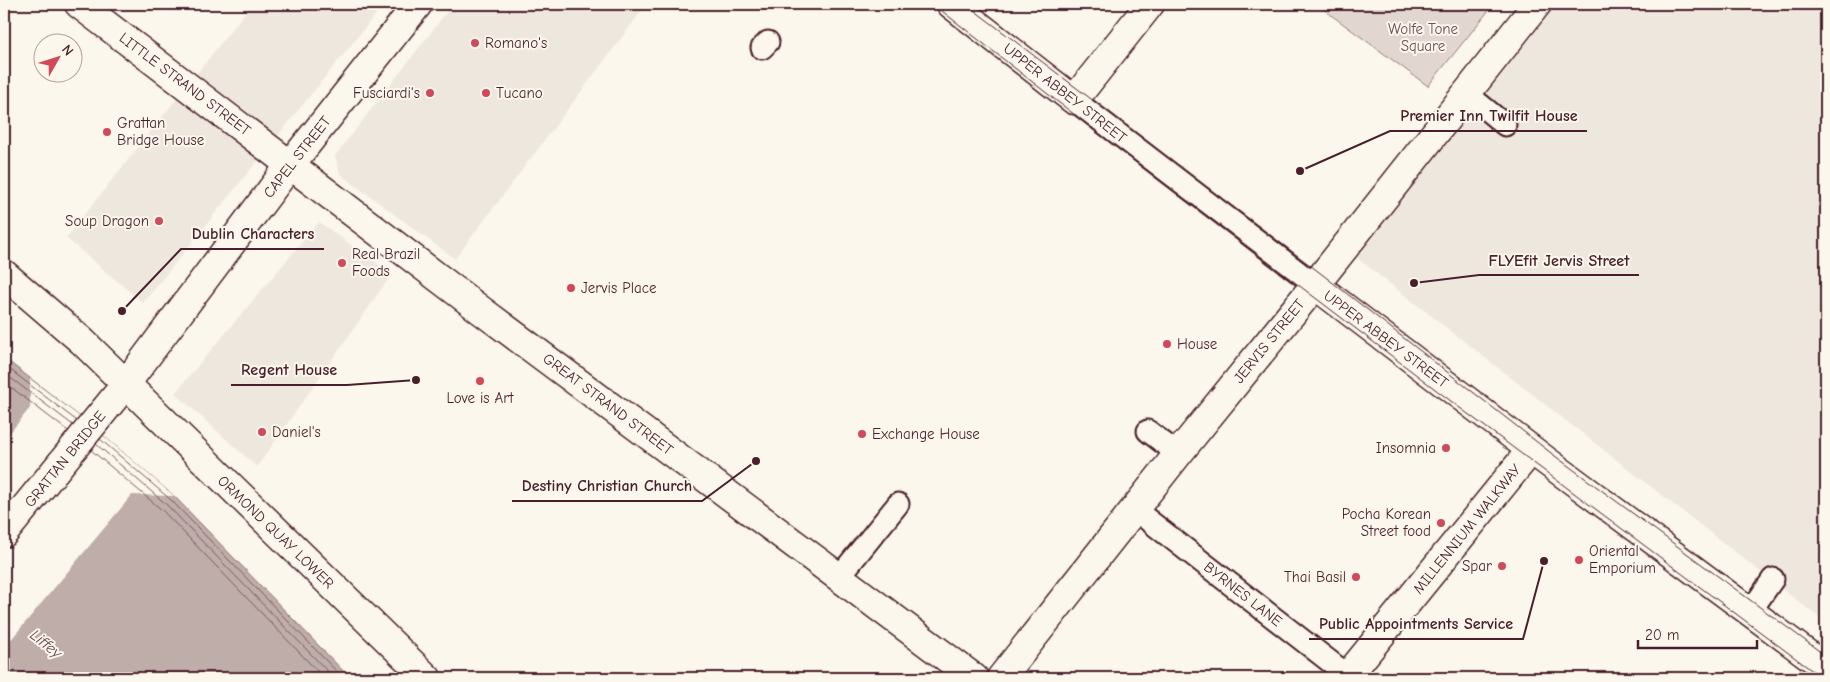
<svg xmlns="http://www.w3.org/2000/svg" width="1830" height="682" font-family="'Comic Neue',sans-serif">
<style>
.built{fill:#eee7de}
.green{fill:#e2d7d0;stroke:#967b7e}
.water{fill:#bfadaa;stroke:#907477}
.pier{fill:#fbf7ec}
.lines{fill:none;stroke-linecap:round;stroke-linejoin:round}
.shore{stroke:#79585e;stroke-width:1}
.lane-casing{stroke:#4a1f2b;stroke-width:25}
.street-casing{stroke:#4a1f2b;stroke-width:31}
.secondary-casing{stroke:#4a1f2b;stroke-width:31}
.lane{stroke:#fbf7ec;stroke-width:21}
.street{stroke:#fbf7ec;stroke-width:28}
.secondary{stroke:#fbf7ec;stroke-width:28}
.tram{stroke:#4a1f2b;stroke-width:1}
.poi-dot{fill:#d1495b;stroke:#fbf7ec;stroke-width:2}
.labels{text-anchor:middle;dominant-baseline:central;stroke-width:4;stroke-linejoin:round;paint-order:stroke}
.park-label{font-size:15px;fill:#704d54;stroke:#fbf7ec}
.poi-label{font-size:15px;fill:#4a1f2b;stroke:#fbf7ec;text-anchor:start}
.street-label{font-size:15px;fill:#4a1f2b;stroke:#fbf7ec}
.water-label{font-size:16px;font-style:italic;fill:#6d4a51;stroke:#fbf7ec}
.leader{fill:none;stroke:#4a1f2b;stroke-width:2}
.callout-dot{fill:#4a1f2b;stroke:#fbf7ec;stroke-width:2}
.callout-label{font-size:16px;text-anchor:middle;font-weight:bold;fill:#4a1f2b;stroke:#fbf7ec;stroke-width:4;stroke-linejoin:round;paint-order:stroke}
</style>
<rect width="100%" height="100%" fill="#fbf7ec"/>
<filter id="ink" filterUnits="userSpaceOnUse"><feTurbulence type="fractalNoise" baseFrequency=".02" numOctaves="2"/><feDisplacementMap in="SourceGraphic" scale="10" xChannelSelector="R" yChannelSelector="G"/><feConvolveMatrix kernelMatrix="1 2 1 2 8 2 1 2 1" color-interpolation-filters="sRGB"/></filter>
<g filter="url(#ink)">
<g class="built">
<path d="M 252,4 L 384,4 L 143,303 L 66,238 Z"/>
<path d="M 453,4 L 647,4 L 455,259 L 340,174 L 335,156 Z"/>
<path d="M 1553,4 L 1826,4 L 1826,623 L 1357,258 Z"/>
<path d="M 319,222 L 392,274 L 257,467 L 175,393 Z"/>
</g>
<path class="green" d="M 1316,4 L 1494,4 L 1428,86 Z"/>
<path class="water" d="M 4,358 L 92,426 L 174,496 L 350,678 L 4,678 Z"/>
<path class="pier" d="M 30,379 L 92,426 L 174,496 L 132,495 L 4,648 L 4,440 L 30,408 Z"/>
<g class="lines">
<g class="shore">
<path d="M 4,365 L 77,421"/>
<path d="M 4,373 L 73,425"/>
<path d="M 4,382 L 68,431"/>
<path d="M 100,439 L 171,500 L 343,678"/>
<path d="M 96,444 L 167,505 L 334,678"/>
<path d="M 91,450 L 162,510 L 324,678"/>
</g>
<g class="lane-casing">
<g id="lane">
<path d="M 762,48 L 768,42"/>
<path d="M 1466,93 L 1505,125"/>
<path d="M 1074,100 L 1315,285"/>
<path d="M 1148,431 L 1178,454"/>
<path d="M 1134,509 L 1351,678"/>
<path d="M 839,577 L 898,504"/>
<path d="M 1750,612 L 1773,579"/>
</g>
</g>
<g class="street-casing">
<g id="street">
<path d="M 79,4 L 482,311 L 974,678"/>
<path d="M 951,4 L 1074,100 L 1150,4"/>
<path d="M 1315,285 L 1545,460 L 1826,668"/>
<path d="M 125,385 L 290,165 L 418,4"/>
<path d="M 1001,678 L 1178,454 L 1315,285 L 1537,4"/>
<path d="M 1346,678 L 1531,450"/>
</g>
</g>
<g class="secondary-casing">
<g id="secondary">
<path d="M 4,274 L 82,341 L 427,678"/>
<path d="M 4,533 L 125,385"/>
</g>
</g>
<use href="#lane" class="lane"/>
<use href="#street" class="street"/>
<use href="#secondary" class="secondary"/>
<g class="tram">
<path d="M 933,4 L 1058,102 L 1460,408 L 1822,678"/>
<path d="M 966,4 L 1323,275 L 1551,453 L 1826,656"/>
</g>
</g>
</g>
<g class="poi-dot">
<circle cx="475" cy="43" r="5"/>
<circle cx="430" cy="93" r="5"/>
<circle cx="486" cy="93" r="5"/>
<circle cx="107" cy="132" r="5"/>
<circle cx="159" cy="221" r="5"/>
<circle cx="342" cy="263" r="5"/>
<circle cx="571" cy="288" r="5"/>
<circle cx="1167" cy="344" r="5"/>
<circle cx="480" cy="381" r="5"/>
<circle cx="262" cy="432" r="5"/>
<circle cx="862" cy="434" r="5"/>
<circle cx="1446" cy="448" r="5"/>
<circle cx="1441" cy="523" r="5"/>
<circle cx="1579" cy="560" r="5"/>
<circle cx="1502" cy="566" r="5"/>
<circle cx="1356" cy="577" r="5"/>
</g>
<g class="labels">
<g class="park-label">
<text x="1423" y="29">Wolfe Tone<tspan x="1423" dy="17">Square</tspan></text>
</g>
<g class="poi-label">
<text x="485" y="43">Romano's</text>
<text x="420" y="93" text-anchor="end">Fusciardi's</text>
<text x="496" y="93">Tucano</text>
<text x="117" y="123">Grattan<tspan x="117" dy="17">Bridge House</tspan></text>
<text x="149" y="221" text-anchor="end">Soup Dragon</text>
<text x="352" y="254">Real Brazil<tspan x="352" dy="17">Foods</tspan></text>
<text x="581" y="288">Jervis Place</text>
<text x="1177" y="344">House</text>
<text x="480" y="398" text-anchor="middle">Love is Art</text>
<text x="272" y="432">Daniel's</text>
<text x="872" y="434">Exchange House</text>
<text x="1436" y="448" text-anchor="end">Insomnia</text>
<text x="1431" y="514" text-anchor="end">Pocha Korean<tspan x="1431" dy="17">Street food</tspan></text>
<text x="1589" y="551">Oriental<tspan x="1589" dy="17">Emporium</tspan></text>
<text x="1492" y="566" text-anchor="end">Spar</text>
<text x="1346" y="577" text-anchor="end">Thai Basil</text>
</g>
<g class="street-label">
<text transform="translate(185 84) rotate(37)">LITTLE STRAND STREET</text>
<text transform="translate(1065 93) rotate(38)">UPPER ABBEY STREET</text>
<text transform="translate(297 157) rotate(-52)">CAPEL STREET</text>
<text transform="translate(1386 339) rotate(37)">UPPER ABBEY STREET</text>
<text transform="translate(1269 341) rotate(-51)">JERVIS STREET</text>
<text transform="translate(608 404) rotate(37)">GREAT STRAND STREET</text>
<text transform="translate(65 459) rotate(-51)">GRATTAN BRIDGE</text>
<text transform="translate(1467 529) rotate(-51)">MILLENNIUM WALKWAY</text>
<text transform="translate(276 532) rotate(44)">ORMOND QUAY LOWER</text>
<text transform="translate(1243 594) rotate(38)">BYRNES LANE</text>
</g>
<g class="water-label">
<text transform="translate(46 644) rotate(39)">Liffey</text>
</g>
</g>
<path class="leader" d="M1300 171L1390 131H1587M122 311L181 249H324M1414 283L1479 275H1639M416 380L347 385H231M756 461L702 501H512M1544 561L1523 639H1309"/>
<g class="callout-dot">
<circle cx="1300" cy="171" r="5"/>
<circle cx="122" cy="311" r="5"/>
<circle cx="1414" cy="283" r="5"/>
<circle cx="416" cy="380" r="5"/>
<circle cx="756" cy="461" r="5"/>
<circle cx="1544" cy="561" r="5"/>
</g>
<g class="callout-label">
<text x="1489" y="121">Premier Inn Twilfit House</text>
<text x="253" y="239">Dublin Characters</text>
<text x="1559" y="266">FLYEfit Jervis Street</text>
<text x="289" y="375">Regent House</text>
<text x="607" y="491">Destiny Christian Church</text>
<text x="1416" y="629">Public Appointments Service</text>
</g>
<rect width="1830" height="682" fill="none" stroke="#fbf7ec" stroke-width="20"/>
<rect x="10" y="10" width="1810" height="662" fill="none" stroke="#4a1f2b" stroke-width="2" filter="url(#ink)"/>
<g transform="translate(58 58) rotate(51)"><circle r="24" fill="#fbf7ec" stroke="#b4a19f"/>
<path d="M0-4L9 19L0 12L-9 19Z" fill="#d1495b"/>
<text y="-8" font-size="14" font-weight="bold" text-anchor="middle" fill="#4a1f2b">N</text>
</g>
<path d="M1638 640v8h119v-8" fill="none" stroke="#4a1f2b" stroke-width="2.5"/>
<text x="1645" y="640" font-size="15" fill="#4a1f2b" stroke="#fbf7ec" stroke-width="4" paint-order="stroke">20 m</text>
</svg>
